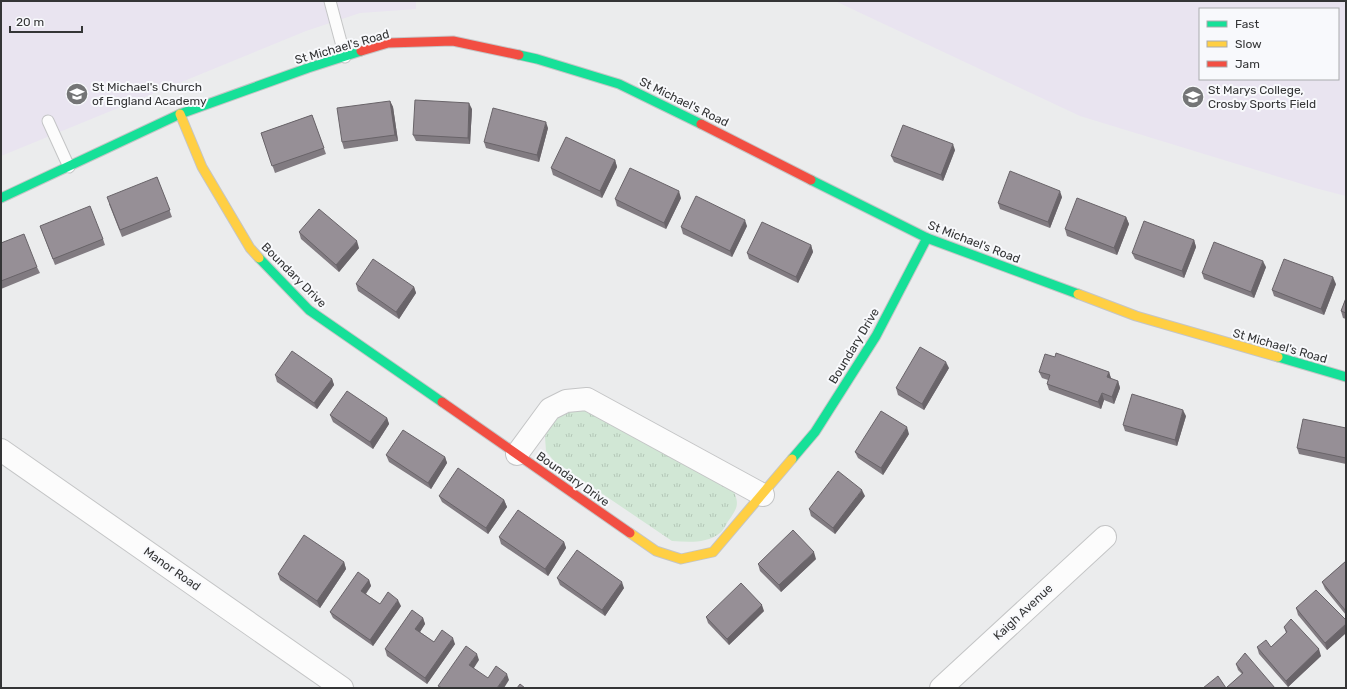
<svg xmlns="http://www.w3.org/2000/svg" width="1347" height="689" font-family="Rubik,sans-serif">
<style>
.education{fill:#e9e4f0;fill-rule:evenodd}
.grass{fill:url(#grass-tufts)}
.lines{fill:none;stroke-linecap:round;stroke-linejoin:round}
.lane-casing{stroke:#c4c5c6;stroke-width:13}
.street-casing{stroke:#c4c5c6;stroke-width:24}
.fast-casing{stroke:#c4c5c6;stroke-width:11}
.slow-casing{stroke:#c4c5c6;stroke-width:11}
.jam-casing{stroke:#c4c5c6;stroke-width:11}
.lane{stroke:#fcfcfc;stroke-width:11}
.street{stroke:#fcfcfc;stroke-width:22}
.fast{stroke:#16e098;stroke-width:9}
.slow{stroke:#ffcf43;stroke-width:9}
.jam{stroke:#f24e42;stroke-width:9}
.wall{fill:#817b81}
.shaded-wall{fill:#696469}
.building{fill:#968f96;stroke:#696469}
.labels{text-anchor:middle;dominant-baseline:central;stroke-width:4;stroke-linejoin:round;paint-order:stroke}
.street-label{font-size:12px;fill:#343536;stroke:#f8f9fc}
.poi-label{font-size:12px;fill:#343536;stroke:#f8f9fc;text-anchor:start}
</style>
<defs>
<pattern id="grass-tufts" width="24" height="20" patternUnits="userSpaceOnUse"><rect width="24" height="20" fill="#d1e7d5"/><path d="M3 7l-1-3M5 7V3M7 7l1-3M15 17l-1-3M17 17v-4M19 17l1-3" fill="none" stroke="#b4c7b7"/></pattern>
</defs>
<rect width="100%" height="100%" fill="#ebeced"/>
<g class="education">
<path d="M 1,1 L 416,1 L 416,9 L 360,13 L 306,31 L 1,156 Z"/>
<path d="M 835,1 L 1346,1 L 1346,196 L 1315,188 L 1080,116 ZM 1200,9 L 1338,9 L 1338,79 L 1200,79 Z"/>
</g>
<path class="grass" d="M 581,408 L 732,487 C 739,503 739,506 729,520 C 726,524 724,530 720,533 C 706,544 688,542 672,541 L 554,461 L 546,451 L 545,437 L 550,422 L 560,412 Z"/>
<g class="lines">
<g class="lane-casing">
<g id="lane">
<path d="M 330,1 L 345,57"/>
<path d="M 48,121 L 69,167"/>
</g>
</g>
<g class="street-casing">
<g id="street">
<path d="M 1,450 L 342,688"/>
<path d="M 517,454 L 550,409 L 566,401 L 587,399 L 763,495"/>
<path d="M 941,688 L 1105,537"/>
</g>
</g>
<g class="fast-casing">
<g id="fast">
<path d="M 519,55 L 537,59 L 619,84 L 701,124"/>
<path d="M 811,180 L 927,238 L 1078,294"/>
<path d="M 1,198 L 180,114 L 308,68 L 361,51"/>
<path d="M 259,258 L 309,310 L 442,402"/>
<path d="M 1278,357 L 1346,377"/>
<path d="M 792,459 L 815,432 L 876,336 L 927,238"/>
</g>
</g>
<g class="slow-casing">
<g id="slow">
<path d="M 180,114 L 202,167 L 250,248 L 259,258"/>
<path d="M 1078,294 L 1136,316 L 1278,357"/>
<path d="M 630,533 L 656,551 L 681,559 L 713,552 L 792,459"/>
</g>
</g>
<g class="jam-casing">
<g id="jam">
<path d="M 361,51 L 388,43 L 453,41 L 519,55"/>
<path d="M 701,124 L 811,180"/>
<path d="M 442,402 L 630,533"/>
</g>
</g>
<use href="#lane" class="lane"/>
<use href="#street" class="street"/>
<use href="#fast" class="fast"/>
<use href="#slow" class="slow"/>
<use href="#jam" class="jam"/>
</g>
<g class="wall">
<path d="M 390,101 L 393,107 L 398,141 L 344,149 L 342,142 Z"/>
<path d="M 472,109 L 470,144 L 416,141 L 413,135 Z"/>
<path d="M 312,115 L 326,154 L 275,173 L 261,133 Z"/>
<path d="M 548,128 L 539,162 L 486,148 L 484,142 Z"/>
<path d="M 955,150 L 943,181 L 894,162 L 891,156 Z"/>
<path d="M 615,160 L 617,167 L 602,198 L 553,175 L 551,168 Z"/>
<path d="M 157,177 L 172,217 L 122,237 L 109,204 Z"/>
<path d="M 1062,197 L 1050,228 L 1000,209 L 998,203 Z"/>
<path d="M 681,198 L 666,229 L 617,206 L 615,199 Z"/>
<path d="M 1126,217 L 1129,224 L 1117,255 L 1067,236 L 1065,229 Z"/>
<path d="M 40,226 L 103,239 L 105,245 L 55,265 Z"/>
<path d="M 747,226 L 732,257 L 683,234 L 681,227 Z"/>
<path d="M 299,232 L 359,248 L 339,272 L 301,239 Z"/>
<path d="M 1194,240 L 1196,247 L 1184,278 L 1135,259 L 1132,253 Z"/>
<path d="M 1,243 L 37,267 L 40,273 L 1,289 Z"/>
<path d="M 811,245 L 813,252 L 798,283 L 749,259 L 747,253 Z"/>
<path d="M 1266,267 L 1254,298 L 1204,279 L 1202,273 Z"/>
<path d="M 356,284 L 414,287 L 416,293 L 399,319 L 358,291 Z"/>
<path d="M 1336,284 L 1324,315 L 1274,296 L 1272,290 Z"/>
<path d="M 1346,298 L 1346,319 L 1343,318 L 1341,311 Z"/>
<path d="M 1055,357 L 1109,372 L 1111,379 L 1118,381 L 1120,388 L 1114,404 L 1104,400 L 1101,409 L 1049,390 L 1047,384 L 1048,380 L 1042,378 L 1039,372 Z"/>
<path d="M 949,368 L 924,410 L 898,395 L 896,388 Z"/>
<path d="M 275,375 L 332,379 L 334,385 L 317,409 L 277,382 Z"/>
<path d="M 330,415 L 387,418 L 389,424 L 373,449 L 333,422 Z"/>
<path d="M 1186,416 L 1177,446 L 1125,431 L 1123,425 Z"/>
<path d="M 1346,428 L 1346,464 L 1299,454 L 1297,448 Z"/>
<path d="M 909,434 L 883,475 L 858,458 L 855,452 Z"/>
<path d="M 386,455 L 445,457 L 447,463 L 431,489 L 389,462 Z"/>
<path d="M 439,496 L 504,500 L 507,507 L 488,534 L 442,502 Z"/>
<path d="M 865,496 L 835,534 L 811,516 L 809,509 Z"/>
<path d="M 499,537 L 564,542 L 566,548 L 548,576 L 501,544 Z"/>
<path d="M 816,559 L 781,592 L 760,571 L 758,564 Z"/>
<path d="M 1346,561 L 1346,615 L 1325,589 L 1322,582 Z"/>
<path d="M 344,562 L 346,569 L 320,608 L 280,580 L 278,574 Z"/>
<path d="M 557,578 L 624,588 L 605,616 L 560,585 Z"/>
<path d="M 369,580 L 371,586 L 366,594 L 380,604 L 401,606 L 373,646 L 333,618 L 330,612 Z"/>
<path d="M 1296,608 L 1346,620 L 1346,633 L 1327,650 L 1298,615 Z"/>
<path d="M 764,611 L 729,645 L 708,623 L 706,617 Z"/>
<path d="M 423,618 L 425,624 L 420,632 L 434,642 L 455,644 L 427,684 L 387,656 L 385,649 Z"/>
<path d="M 1284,627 L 1321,656 L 1288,687 L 1259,654 L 1257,647 L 1271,647 L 1286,633 Z"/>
<path d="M 1236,664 L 1275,688 L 1226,688 L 1242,674 L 1238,670 Z"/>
</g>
<g class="shaded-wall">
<path d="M 390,101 L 393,107 L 398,141 L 395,135 Z"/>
<path d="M 469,103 L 472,109 L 470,144 L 468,138 Z"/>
<path d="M 546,122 L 548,128 L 539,162 L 537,155 Z"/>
<path d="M 953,144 L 955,150 L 943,181 L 941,175 Z"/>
<path d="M 615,160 L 617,167 L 602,198 L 600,191 Z"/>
<path d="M 679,191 L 681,198 L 666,229 L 664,223 Z"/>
<path d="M 1060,191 L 1062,197 L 1050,228 L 1048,222 Z"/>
<path d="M 1126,217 L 1129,224 L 1117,255 L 1114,248 Z"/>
<path d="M 745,220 L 747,226 L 732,257 L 730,251 Z"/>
<path d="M 1194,240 L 1196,247 L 1184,278 L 1182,271 Z"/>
<path d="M 357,241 L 359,248 L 339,272 L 336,265 Z"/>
<path d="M 811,245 L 813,252 L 798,283 L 796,277 Z"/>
<path d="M 1263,261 L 1266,267 L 1254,298 L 1251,292 Z"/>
<path d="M 1333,277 L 1336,284 L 1324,315 L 1321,309 Z"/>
<path d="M 414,287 L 416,293 L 399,319 L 396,312 Z"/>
<path d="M 946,362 L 949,368 L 924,410 L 922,404 Z"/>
<path d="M 1109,372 L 1111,378 L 1109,384 L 1107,377 Z"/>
<path d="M 332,379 L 334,385 L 317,409 L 314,403 Z"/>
<path d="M 1118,381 L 1120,388 L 1114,404 L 1112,397 Z"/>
<path d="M 1102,393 L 1104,400 L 1101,409 L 1098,402 Z"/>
<path d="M 1183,410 L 1186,416 L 1177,446 L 1175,440 Z"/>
<path d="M 387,418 L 389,424 L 373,449 L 370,442 Z"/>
<path d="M 907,427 L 909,434 L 883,475 L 881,468 Z"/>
<path d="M 445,457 L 447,463 L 431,489 L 428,483 Z"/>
<path d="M 862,490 L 865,496 L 835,534 L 833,528 Z"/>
<path d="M 504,500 L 507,507 L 488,534 L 486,528 Z"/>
<path d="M 564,542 L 566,548 L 548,576 L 545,569 Z"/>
<path d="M 814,552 L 816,559 L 781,592 L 779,585 Z"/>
<path d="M 344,562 L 346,569 L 320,608 L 317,601 Z"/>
<path d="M 369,580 L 371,586 L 363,597 L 361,591 Z"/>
<path d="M 622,582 L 624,588 L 605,616 L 602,610 Z"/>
<path d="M 398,600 L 401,606 L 373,646 L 370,640 Z"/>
<path d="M 762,605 L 764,611 L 729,645 L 727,639 Z"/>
<path d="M 423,618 L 425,624 L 418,635 L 415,629 Z"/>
<path d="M 1346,624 L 1346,633 L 1327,650 L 1325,643 Z"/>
<path d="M 453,638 L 455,644 L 427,684 L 425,678 Z"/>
<path d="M 1319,649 L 1321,656 L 1288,687 L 1286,681 Z"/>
<path d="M 477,654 L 479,660 L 472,671 L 469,665 Z"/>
<path d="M 507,674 L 509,680 L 504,688 L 497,688 Z"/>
</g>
<g class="building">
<path d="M 415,100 L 469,103 L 468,138 L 413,135 Z"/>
<path d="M 390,101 L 395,135 L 342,142 L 337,108 Z"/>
<path d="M 493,108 L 546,122 L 537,155 L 484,142 Z"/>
<path d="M 312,115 L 324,148 L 272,166 L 261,133 Z"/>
<path d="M 903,125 L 953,144 L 941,175 L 891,156 Z"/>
<path d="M 566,137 L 615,160 L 600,191 L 551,168 Z"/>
<path d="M 630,168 L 679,191 L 664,223 L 615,199 Z"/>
<path d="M 1010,171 L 1060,191 L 1048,222 L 998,203 Z"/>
<path d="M 157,177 L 170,210 L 120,230 L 107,197 Z"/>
<path d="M 696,196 L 745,220 L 730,251 L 681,227 Z"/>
<path d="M 1077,198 L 1126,217 L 1114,248 L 1065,229 Z"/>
<path d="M 90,206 L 103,239 L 53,259 L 40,226 Z"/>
<path d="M 319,209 L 357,241 L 336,265 L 299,232 Z"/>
<path d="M 1144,221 L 1194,240 L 1182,271 L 1132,253 Z"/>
<path d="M 762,222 L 811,245 L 796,277 L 747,253 Z"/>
<path d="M 24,234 L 37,267 L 1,281 L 1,243 Z"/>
<path d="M 1214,242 L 1263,261 L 1251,292 L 1202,273 Z"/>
<path d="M 373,259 L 414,287 L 396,312 L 356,284 Z"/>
<path d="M 1284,259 L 1333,277 L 1321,309 L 1272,290 Z"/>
<path d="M 1346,298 L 1346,313 L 1341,311 Z"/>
<path d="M 920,347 L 946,362 L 922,404 L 896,388 Z"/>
<path d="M 292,351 L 332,379 L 314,403 L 275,375 Z"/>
<path d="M 1056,353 L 1109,372 L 1107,377 L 1118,381 L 1112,397 L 1102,393 L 1098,402 L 1047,384 L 1050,375 L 1039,372 L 1045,354 L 1055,357 Z"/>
<path d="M 347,391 L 387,418 L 370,442 L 330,415 Z"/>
<path d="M 1132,394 L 1183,410 L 1175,440 L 1123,425 Z"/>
<path d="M 881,411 L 907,427 L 881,468 L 855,452 Z"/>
<path d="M 1303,419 L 1346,428 L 1346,458 L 1297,448 Z"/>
<path d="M 403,430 L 445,457 L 428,483 L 386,455 Z"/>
<path d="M 458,468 L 504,500 L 486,528 L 439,496 Z"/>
<path d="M 838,471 L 862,490 L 833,528 L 809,509 Z"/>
<path d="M 518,510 L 564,542 L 545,569 L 499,537 Z"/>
<path d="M 793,530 L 814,552 L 779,585 L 758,564 Z"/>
<path d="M 304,535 L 344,562 L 317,601 L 278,574 Z"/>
<path d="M 577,550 L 622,582 L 602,610 L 557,578 Z"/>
<path d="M 1346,561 L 1346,611 L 1322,582 Z"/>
<path d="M 358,572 L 369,580 L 361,591 L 380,604 L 388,592 L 398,600 L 370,640 L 330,612 Z"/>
<path d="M 741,583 L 762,605 L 727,639 L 706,617 Z"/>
<path d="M 1316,590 L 1346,620 L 1346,624 L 1325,643 L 1296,608 Z"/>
<path d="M 412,610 L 423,618 L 415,629 L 434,642 L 442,630 L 453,638 L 425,678 L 385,649 Z"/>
<path d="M 1291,619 L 1319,649 L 1286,681 L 1257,647 L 1266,640 L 1271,647 L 1287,632 L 1284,627 Z"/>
<path d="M 466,646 L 477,654 L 469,665 L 488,678 L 496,666 L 507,674 L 497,688 L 442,688 L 438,686 Z"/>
<path d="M 1245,653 L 1275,688 L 1203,688 L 1218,676 L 1226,688 L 1243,673 L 1236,664 Z"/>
<path d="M 520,684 L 525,688 L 517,688 Z"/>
</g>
<defs>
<g id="school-disc" transform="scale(1.15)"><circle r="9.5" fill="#747576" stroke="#f8f9fc"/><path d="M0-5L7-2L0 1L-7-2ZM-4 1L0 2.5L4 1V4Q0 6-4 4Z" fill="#fff"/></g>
</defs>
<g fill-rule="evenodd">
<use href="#school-disc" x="77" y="94"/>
<use href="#school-disc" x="1193" y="97"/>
</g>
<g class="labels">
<g class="street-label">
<text transform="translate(342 47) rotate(-16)">St Michael's Road</text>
<text transform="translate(684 102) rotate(26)">St Michael's Road</text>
<text transform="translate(974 242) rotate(21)">St Michael's Road</text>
<text transform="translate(294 275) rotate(45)">Boundary Drive</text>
<text transform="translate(854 346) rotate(-59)">Boundary Drive</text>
<text transform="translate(1280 346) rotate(16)">St Michael's Road</text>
<text transform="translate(573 479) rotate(35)">Boundary Drive</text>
<text transform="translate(172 569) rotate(35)">Manor Road</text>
<text transform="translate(1023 612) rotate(-43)">Kaigh Avenue</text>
</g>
<g class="poi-label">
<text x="92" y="87">St Michael's Church<tspan x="92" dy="14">of England Academy</tspan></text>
<text x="1208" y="90">St Marys College,<tspan x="1208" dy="14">Crosby Sports Field</tspan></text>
</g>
</g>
<rect width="1347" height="689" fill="none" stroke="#343536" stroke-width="4"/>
<rect x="1199" y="8" width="140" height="72" fill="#f8f9fc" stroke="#aaabad"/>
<rect x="1207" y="21" width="20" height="6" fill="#16e098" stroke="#aaabad"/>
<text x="1235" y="28" font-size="12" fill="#343536">Fast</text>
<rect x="1207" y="41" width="20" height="6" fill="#ffcf43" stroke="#aaabad"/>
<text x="1235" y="48" font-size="12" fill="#343536">Slow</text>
<rect x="1207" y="61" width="20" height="6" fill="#f24e42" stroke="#aaabad"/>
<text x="1235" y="68" font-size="12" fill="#343536">Jam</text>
<path d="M10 26v6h72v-6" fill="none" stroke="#343536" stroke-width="2"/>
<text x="16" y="26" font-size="12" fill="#343536" stroke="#f8f9fc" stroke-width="3" paint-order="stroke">20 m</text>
</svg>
